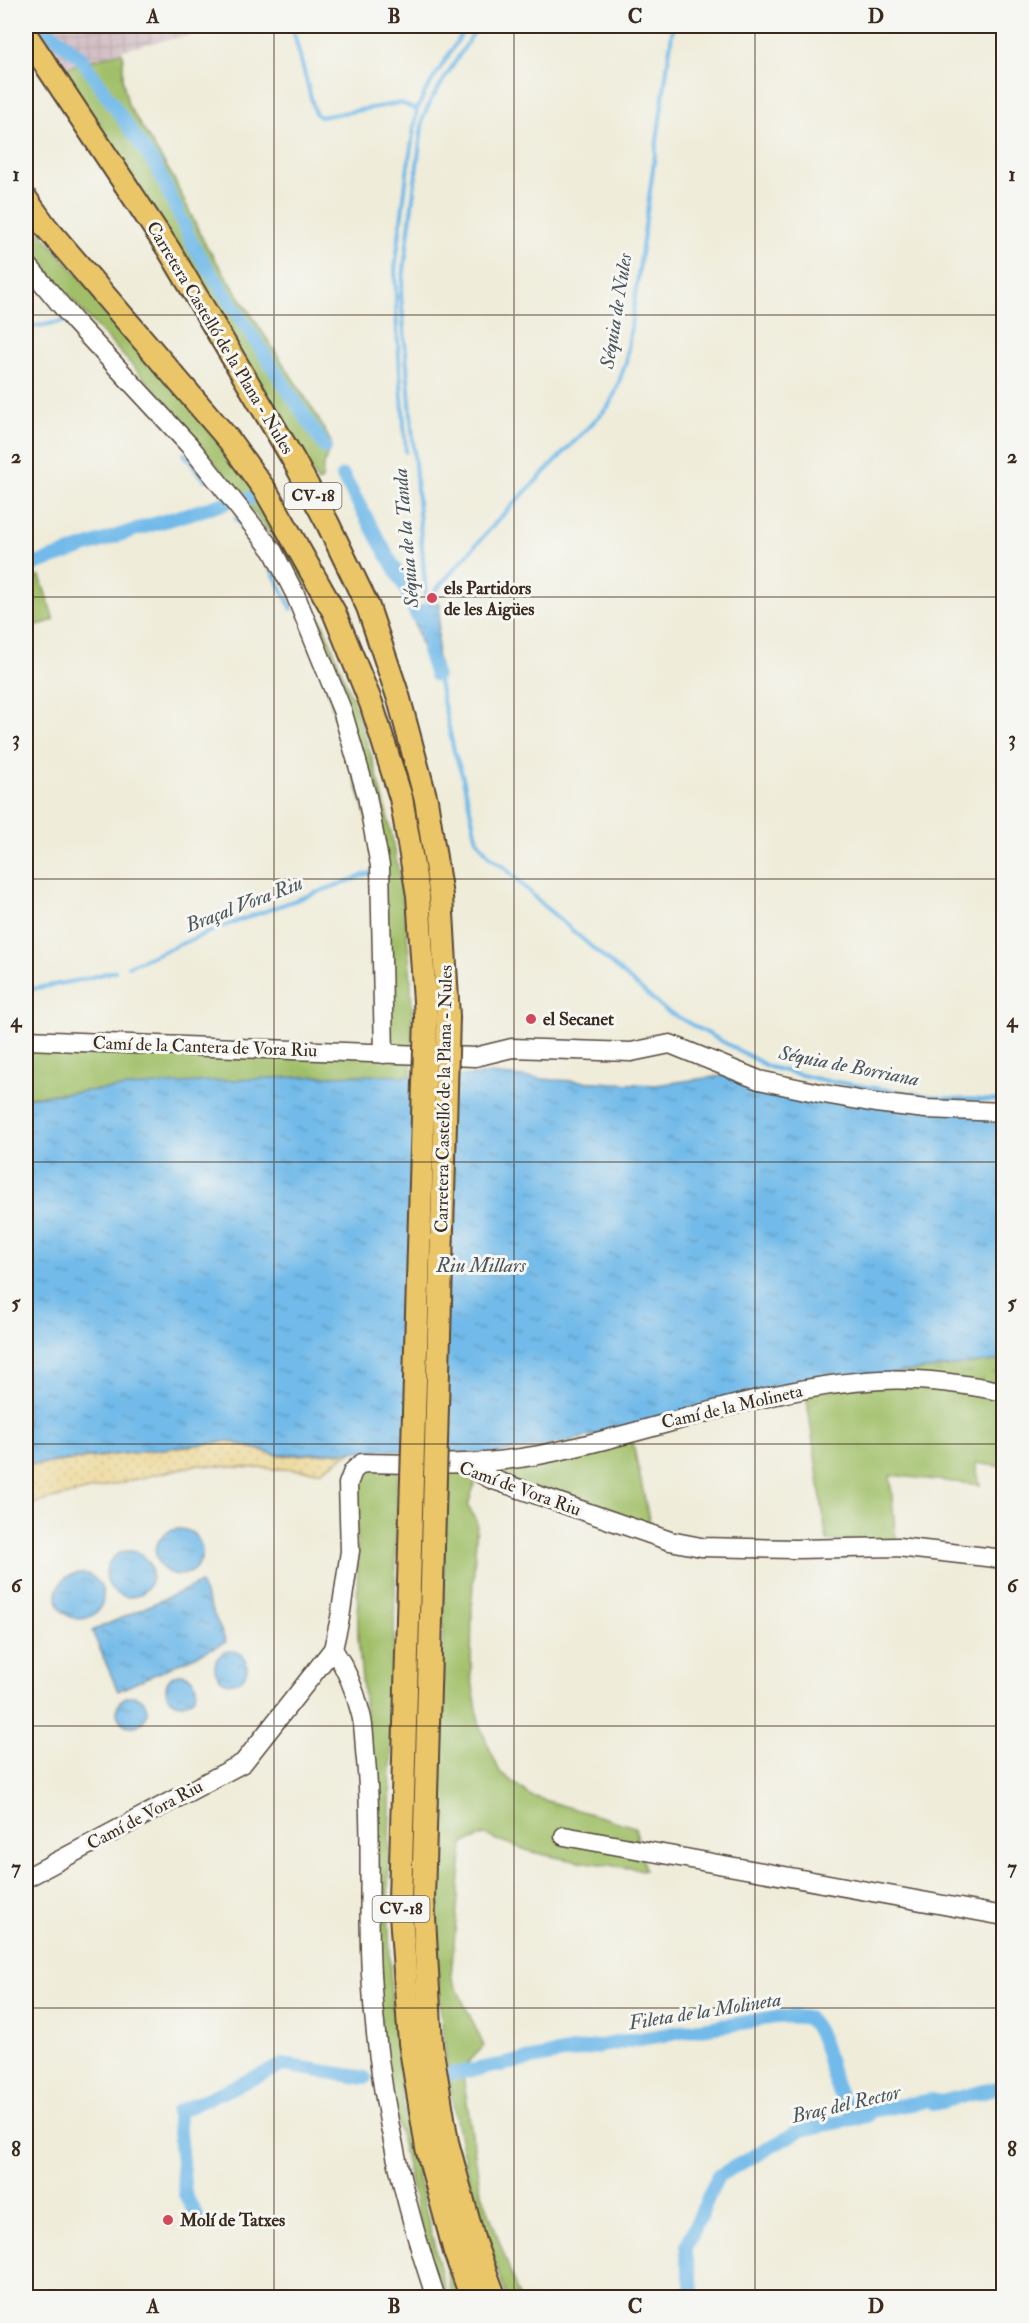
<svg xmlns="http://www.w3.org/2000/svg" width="1029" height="2323" font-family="'IM FELL Double Pica',serif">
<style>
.industrial{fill:url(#industrial-grid)}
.green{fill:#a0bf67;stroke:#6e7442;stroke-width:1.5}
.wetland{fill:url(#wetland-marsh);stroke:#6e7442;stroke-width:1.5}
.sand{fill:url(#sand-dots);stroke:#94825e;stroke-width:1.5}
.water{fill:url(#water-ripples);stroke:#567284;stroke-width:1.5}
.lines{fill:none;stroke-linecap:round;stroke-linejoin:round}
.stream{stroke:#71bae9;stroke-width:4}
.canal{stroke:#71bae9;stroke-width:14}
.minor-casing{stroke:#56473a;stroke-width:21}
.major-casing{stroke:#56473a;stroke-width:26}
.minor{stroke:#fff;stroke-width:18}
.major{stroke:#ebc669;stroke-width:22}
.major-bridge-casing{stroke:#56473a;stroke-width:26;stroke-linecap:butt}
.major-bridge{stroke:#ebc669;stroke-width:22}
.grid{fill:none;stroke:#3b2a1e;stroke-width:1.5;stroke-opacity:0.55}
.poi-dot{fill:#d1495b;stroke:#f6f6f2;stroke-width:2}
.labels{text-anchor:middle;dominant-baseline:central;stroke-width:6;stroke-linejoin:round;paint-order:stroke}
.shield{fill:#f6f6f2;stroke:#73675e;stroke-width:1.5}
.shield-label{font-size:16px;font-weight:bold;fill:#3b2a1e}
.street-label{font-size:18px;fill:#3b2a1e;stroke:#f6f6f2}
.poi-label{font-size:18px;font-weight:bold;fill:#3b2a1e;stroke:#f6f6f2;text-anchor:start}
.water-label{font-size:20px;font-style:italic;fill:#4b555b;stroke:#f6f6f2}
.neatline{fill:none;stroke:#3b2a1e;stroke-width:2}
.grid-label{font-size:20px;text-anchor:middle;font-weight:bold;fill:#3b2a1e}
</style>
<defs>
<pattern id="industrial-grid" width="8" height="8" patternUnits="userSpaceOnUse" patternTransform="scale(1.5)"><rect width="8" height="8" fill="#d2bec3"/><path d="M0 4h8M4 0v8" fill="none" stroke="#b5a3a7"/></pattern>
<pattern id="wetland-marsh" width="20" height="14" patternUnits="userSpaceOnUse" patternTransform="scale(1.5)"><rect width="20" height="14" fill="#a0bf67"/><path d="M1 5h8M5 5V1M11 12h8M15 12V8" fill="none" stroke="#849b54"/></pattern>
<pattern id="sand-dots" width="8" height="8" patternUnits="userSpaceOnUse" patternTransform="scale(1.5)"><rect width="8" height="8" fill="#eeda9e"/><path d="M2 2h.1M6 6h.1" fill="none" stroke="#cdbb88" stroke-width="1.8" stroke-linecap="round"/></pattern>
<pattern id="water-ripples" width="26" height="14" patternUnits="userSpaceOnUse" patternTransform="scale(1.5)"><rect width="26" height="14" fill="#71bae9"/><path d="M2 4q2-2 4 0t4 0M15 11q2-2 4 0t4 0" fill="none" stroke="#5e97bc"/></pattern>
</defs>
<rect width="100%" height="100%" fill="#f6f6f2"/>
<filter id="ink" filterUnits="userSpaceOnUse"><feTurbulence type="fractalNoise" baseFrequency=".0167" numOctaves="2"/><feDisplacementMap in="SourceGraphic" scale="12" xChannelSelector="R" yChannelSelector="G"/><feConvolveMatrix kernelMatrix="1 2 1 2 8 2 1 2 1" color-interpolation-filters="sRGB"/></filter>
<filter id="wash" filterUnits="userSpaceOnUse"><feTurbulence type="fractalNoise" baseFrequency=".008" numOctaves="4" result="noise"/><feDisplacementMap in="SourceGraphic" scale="24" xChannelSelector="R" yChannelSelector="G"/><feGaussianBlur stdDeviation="1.35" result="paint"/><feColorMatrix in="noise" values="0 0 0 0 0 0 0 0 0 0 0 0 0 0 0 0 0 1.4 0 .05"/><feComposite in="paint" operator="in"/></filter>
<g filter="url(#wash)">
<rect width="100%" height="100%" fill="#efecd9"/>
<path class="industrial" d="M 29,26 L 238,26 L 145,44 L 58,69 Z"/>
<g class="green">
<path d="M 121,52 L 123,54 L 123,81 L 128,105 L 173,177 L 205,244 L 312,408 L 331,442 L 323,468 L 322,480 L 318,482 L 58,70 Z"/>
<path d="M 26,215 L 199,417 L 256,492 L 312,589 L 307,589 L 300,583 L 280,546 L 176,413 L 81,310 L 26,246 Z"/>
<path d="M 40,576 L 54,620 L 26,629 L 26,581 Z"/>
<path d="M 297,590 C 303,596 311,603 315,610 C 328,630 335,656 344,678 C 391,795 415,926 412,1053 L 387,1052 L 383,872 Z"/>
<path d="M 26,1043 L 412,1056 L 411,1076 C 341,1075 270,1079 200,1083 C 141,1087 83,1090 26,1097 Z"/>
<path d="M 879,1383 L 1003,1396 L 1003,1467 L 975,1463 L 980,1485 L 890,1475 L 896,1540 L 827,1541 L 806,1393 Z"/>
<path d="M 631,1434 L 652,1533 L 467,1465 Z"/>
<path d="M 398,1467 L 388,1897 L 391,1989 L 396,2052 L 404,2107 L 413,2158 L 447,2297 L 439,2297 L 432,2276 L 385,2069 L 376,1969 L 372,1782 L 358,1639 L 357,1534 L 354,1491 L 362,1469 Z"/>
<path d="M 445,1467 L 476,1478 L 468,1506 L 477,1523 L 472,1599 L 471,1675 L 480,1727 L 500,1772 L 531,1796 L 635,1827 L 645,1870 L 564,1859 L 532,1852 L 484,1835 L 463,1844 L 451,1976 L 484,2046 L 462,2069 L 480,2187 L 519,2297 L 507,2297 C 480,2227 460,2153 449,2079 C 431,1969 437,1858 440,1748 C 443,1654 444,1561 445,1467 Z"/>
<path d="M 436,2220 L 462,2297 L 452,2297 Z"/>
</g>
<path class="wetland" d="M 1003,1360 L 1003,1388 L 888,1373 Z"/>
<path class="sand" d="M 229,1441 L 279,1456 L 351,1452 L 322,1471 L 196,1465 L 26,1505 L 26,1466 Z"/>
<g class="water">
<path d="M 415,598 L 418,606 L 440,603 L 437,657 L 440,666 L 429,670 L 414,621 L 404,599 Z"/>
<path d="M 490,1074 L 554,1080 L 656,1085 L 728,1075 L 1003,1119 L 1003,1360 L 828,1381 L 547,1446 L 492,1454 L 378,1450 L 278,1455 L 229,1441 L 26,1465 L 26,1098 C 135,1084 247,1078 358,1075 C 402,1075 446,1079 490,1074 Z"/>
<circle cx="179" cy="1552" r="23"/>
<circle cx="129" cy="1574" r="23"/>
<circle cx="80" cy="1596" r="23"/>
<path d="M 200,1583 L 226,1642 L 118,1691 L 92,1631 Z"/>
<circle cx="231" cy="1667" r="16"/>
<circle cx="181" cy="1689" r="15"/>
<circle cx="132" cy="1711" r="15"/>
</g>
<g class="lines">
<g class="stream">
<path d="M 292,26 L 315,113 L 320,117 L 400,103 L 417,110"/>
<path d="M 26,328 L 65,321"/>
<path d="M 406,452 L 397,330 L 395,269 L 408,166 L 417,110 L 425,92 L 467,26"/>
<path d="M 184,454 L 205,480"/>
<path d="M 236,518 L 263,554 L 292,609"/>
<path d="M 426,601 L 499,519 L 608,407 L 615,393 L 626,362 L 673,26"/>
<path d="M 427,609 L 401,294 L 423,118 L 431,100 L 478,26"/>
<path d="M 435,664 L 454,751 L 462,774 L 477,840 L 490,857 L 503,866 L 544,906 L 665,1010 L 769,1067 L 822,1080 L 942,1098 L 1004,1101"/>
<path d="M 128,966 L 224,926 L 373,872"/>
<path d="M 26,990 L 80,980 L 115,971"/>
</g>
<g class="canal">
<path d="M 46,26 L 53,35 L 81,58 L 158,170 L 194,247 L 325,447"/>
<path d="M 343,476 L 406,589 L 417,616"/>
<path d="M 245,499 L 255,497"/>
<path d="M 26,567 L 137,529 L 226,503"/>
<path d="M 428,651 L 436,675"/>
<path d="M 451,2074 C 541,2058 632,2038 722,2026 C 754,2022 776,2013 808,2018 C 833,2044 826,2084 850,2109 L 864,2112 L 932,2100 L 941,2102"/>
<path d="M 933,2104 L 1004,2086"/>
<path d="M 201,2225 L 185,2194 L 177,2112 L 283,2065 L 365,2078"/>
<path d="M 694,2298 L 686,2255 L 686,2247 L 718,2176 L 801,2130 L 867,2116"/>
</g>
</g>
</g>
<g filter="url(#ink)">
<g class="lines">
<g class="minor-casing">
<g id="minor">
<path d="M 26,263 L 75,322 L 189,445 L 273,551 L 295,594 L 342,710 L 367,796 L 380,866 L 384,1054"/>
<path d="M 26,1040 L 475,1057 L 512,1048 L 631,1052 L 670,1044 L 759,1080 L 824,1094 L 876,1103 L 926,1109 L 1004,1112"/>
<path d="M 462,1464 L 491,1479 L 670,1541 L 701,1547 L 796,1549 L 898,1547 L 1004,1559"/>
<path d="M 333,1649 C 345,1667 355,1690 360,1711 C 365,1726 364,1745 366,1760 C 373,1831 367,1903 371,1974 C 377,2084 400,2193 436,2298"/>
<path d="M 564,1836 L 1004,1916"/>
<path d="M 26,1878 L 243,1763 L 333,1649 L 340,1618 L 350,1551 L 348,1484 L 353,1471 L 362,1463 C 421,1464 480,1466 539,1455 C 654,1433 764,1386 881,1380 C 921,1378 965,1384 1004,1392"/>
</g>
</g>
<g class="major-casing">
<g id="major">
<path d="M 26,35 L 169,250 L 293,459 L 327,522 L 368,607 L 399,699 L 426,800 L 441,896 L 448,1017"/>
<path d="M 26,199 L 46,227 L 229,440 L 267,493 L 334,612 L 371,703 L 401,798 L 418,895 L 426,1017"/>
<path d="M 411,1512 L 400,1900 L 410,2043 L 427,2148 L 455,2252 L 472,2298"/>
<path d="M 434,1513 L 423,1899 L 431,2045 L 447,2142 L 474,2242 L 495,2298"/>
</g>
</g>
<use href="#minor" class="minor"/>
<use href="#major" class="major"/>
<g class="major-bridge-casing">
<g id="major-bridge">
<path d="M 411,1512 L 426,1017"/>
<path d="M 434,1513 L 448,1017"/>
</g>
</g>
<use href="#major-bridge" class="major-bridge"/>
</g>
</g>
<path class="grid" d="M 274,26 L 274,2298M 514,26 L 514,2298M 755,26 L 755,2298M 26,315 L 1004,315M 26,597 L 1004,597M 26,879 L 1004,879M 26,1162 L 1004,1162M 26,1444 L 1004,1444M 26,1726 L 1004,1726M 26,2008 L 1004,2008"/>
<g class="poi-dot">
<circle cx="432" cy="598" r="6"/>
<circle cx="531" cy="1019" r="6"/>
<circle cx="168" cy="2220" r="6"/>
</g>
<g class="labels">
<g class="shield">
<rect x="284.5" y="483" width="57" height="26" rx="4.5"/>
<rect x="372.5" y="1896" width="57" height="26" rx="4.5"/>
</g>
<g class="shield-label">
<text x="313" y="496">CV-18</text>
<text x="401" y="1909">CV-18</text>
</g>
<g class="street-label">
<text transform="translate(220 338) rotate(59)">Carretera Castelló de la Plana - Nules</text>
<text transform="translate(205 1047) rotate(2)">Camí de la Cantera de Vora Riu</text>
<text transform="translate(444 1099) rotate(-89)">Carretera Castelló de la Plana - Nules</text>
<text transform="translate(732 1407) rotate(-13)">Camí de la Molineta</text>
<text transform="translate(520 1489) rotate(20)">Camí de Vora Riu</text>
<text transform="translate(145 1815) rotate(-28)">Camí de Vora Riu</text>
</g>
<g class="poi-label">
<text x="444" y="588">els Partidors<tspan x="444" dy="21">de les Aigües</tspan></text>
<text x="543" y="1019">el Secanet</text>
<text x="180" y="2220">Molí de Tatxes</text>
</g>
<g class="water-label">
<text transform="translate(616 311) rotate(-81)">Séquia de Nules</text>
<text transform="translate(406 538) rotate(-95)">Séquia de la Tanda</text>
<text transform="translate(244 904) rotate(-21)">Braçal Vora Riu</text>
<text transform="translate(849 1066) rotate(11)">Séquia de Borriana</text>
<text x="481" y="1265">Riu Millars</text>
<text transform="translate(705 2011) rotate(-9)">Fileta de la Molineta</text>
<text transform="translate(846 2104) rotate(-13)">Braç del Rector</text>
</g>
</g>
<rect width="1029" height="2323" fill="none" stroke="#f6f6f2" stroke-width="66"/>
<rect x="33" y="33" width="963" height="2257" class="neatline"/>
<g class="grid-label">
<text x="153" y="23">A</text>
<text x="394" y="23">B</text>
<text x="635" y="23">C</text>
<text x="876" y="23">D</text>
<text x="16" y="181">1</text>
<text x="1012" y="181">1</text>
<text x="16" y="463">2</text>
<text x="1012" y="463">2</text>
<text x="16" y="745">3</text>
<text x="1012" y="745">3</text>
<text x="16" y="1027">4</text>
<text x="1012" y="1027">4</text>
<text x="16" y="1309">5</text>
<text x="1012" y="1309">5</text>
<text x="16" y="1592">6</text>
<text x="1012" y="1592">6</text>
<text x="16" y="1874">7</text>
<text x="1012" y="1874">7</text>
<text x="16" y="2156">8</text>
<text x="1012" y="2156">8</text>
<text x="153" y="2313">A</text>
<text x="394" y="2313">B</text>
<text x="635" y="2313">C</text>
<text x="876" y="2313">D</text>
</g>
</svg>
